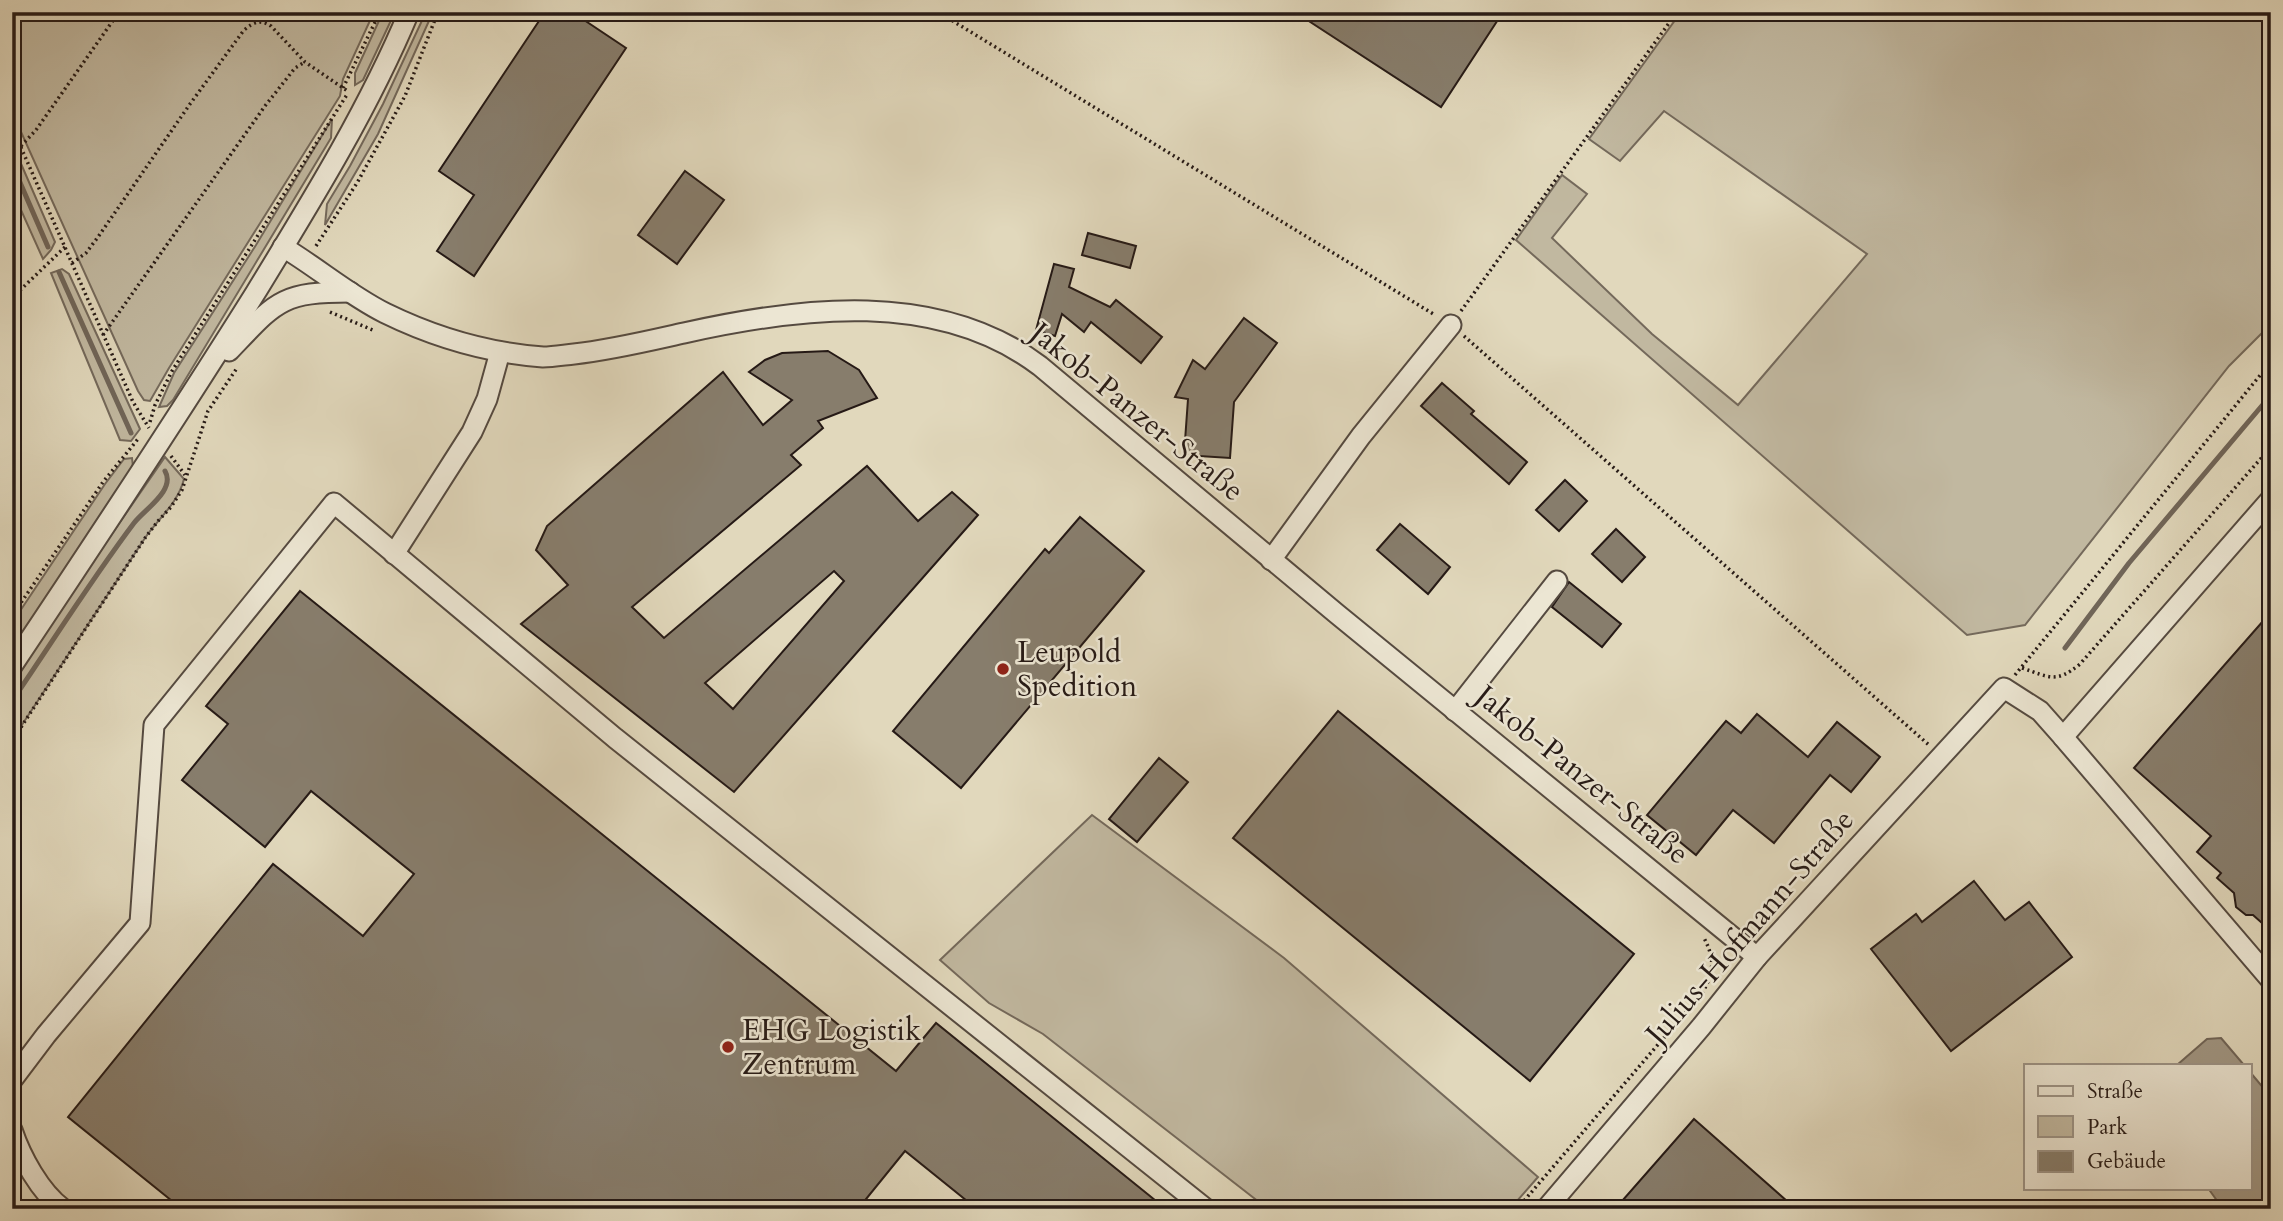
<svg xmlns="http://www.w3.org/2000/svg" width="2283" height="1221" font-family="Cardo,serif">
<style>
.green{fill:#c1b8a0;stroke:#74695b;stroke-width:2}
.water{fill:#a19784;stroke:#706558;stroke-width:2}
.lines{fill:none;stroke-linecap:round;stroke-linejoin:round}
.stream{stroke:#706558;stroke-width:5}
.building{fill:#877d6c;stroke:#261a16;stroke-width:2;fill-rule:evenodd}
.minor-casing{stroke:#554a40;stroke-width:23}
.path{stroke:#261a16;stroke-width:3.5;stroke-dasharray:2 3.5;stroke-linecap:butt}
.minor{stroke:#ece6d3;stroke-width:19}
.poi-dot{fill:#8f2418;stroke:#ece6d3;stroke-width:2.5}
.labels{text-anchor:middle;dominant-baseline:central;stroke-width:5;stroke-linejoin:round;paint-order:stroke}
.street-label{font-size:30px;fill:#261a16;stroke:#ece6d3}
.poi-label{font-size:30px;fill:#261a16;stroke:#ece6d3;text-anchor:start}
</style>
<rect width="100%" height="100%" fill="#e1d8bc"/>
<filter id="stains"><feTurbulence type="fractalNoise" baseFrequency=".00286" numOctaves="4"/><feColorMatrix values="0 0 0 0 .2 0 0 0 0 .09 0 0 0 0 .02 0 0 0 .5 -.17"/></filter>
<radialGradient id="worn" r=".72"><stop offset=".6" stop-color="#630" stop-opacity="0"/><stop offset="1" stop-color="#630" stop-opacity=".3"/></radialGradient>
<g class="green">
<path d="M 12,12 L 374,12 L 343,79 L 340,96 L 169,368 L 150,401 L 144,400 L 138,391 L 12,112 Z"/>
<path d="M 383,12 L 395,12 L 363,80 L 355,85 L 355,73 Z"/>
<path d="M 426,12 L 433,12 L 378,134 L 325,225 L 327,204 L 350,166 L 383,104 Z"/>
<path d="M 1681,12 L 2271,12 L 2271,324 L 2229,366 L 2025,625 L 1967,635 L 1516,240 L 1562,175 L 1587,194 L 1552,238 L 1652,334 L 1738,405 L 1867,254 L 1664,111 L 1620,161 L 1589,139 Z"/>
<path d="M 332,119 L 331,138 L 173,400 L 167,406 L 159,407 L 174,373 L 256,245 Z"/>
<path d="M 12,143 L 55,242 L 51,250 L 43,259 L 12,190 Z"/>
<path d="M 62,269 L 69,274 L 140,429 L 131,441 L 120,440 L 51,273 Z"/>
<path d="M 165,457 L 184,479 C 178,503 159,518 145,538 L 12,740 L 12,678 Z"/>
<path d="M 132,458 L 133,467 L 12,655 L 12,623 L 105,484 L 124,459 Z"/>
<path d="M 1092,815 L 1284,958 L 1538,1177 L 1510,1209 L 1268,1209 L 1043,1034 L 989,1003 L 940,960 Z"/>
</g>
<g class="water">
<path d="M 2221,1038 L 2244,1065 L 2177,1065 L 2207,1039 Z"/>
<path d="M 2250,1072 L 2271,1097 L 2271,1209 L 2223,1209 L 2208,1188 L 2250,1188 Z"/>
</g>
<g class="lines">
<g class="stream">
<path d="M 12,164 L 48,247"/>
<path d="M 59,272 L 131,433"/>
<path d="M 2065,648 L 2129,563 L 2271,395"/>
<path d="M 12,701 C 53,641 91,580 134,523 C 145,509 176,490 165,471"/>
</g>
</g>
<g class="building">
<path d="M 545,12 L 572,12 L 626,48 L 474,276 L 437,251 L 474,195 L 439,171 Z"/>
<path d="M 1295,12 L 1503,12 L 1441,107 Z"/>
<path d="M 685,171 L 724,200 L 677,264 L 638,235 Z"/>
<path d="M 1088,233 L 1136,246 L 1130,268 L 1082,255 Z"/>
<path d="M 1054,264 L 1074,269 L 1069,287 L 1110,307 L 1116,300 L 1162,337 L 1141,363 L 1091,322 L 1084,332 L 1062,314 L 1055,336 L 1036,330 Z"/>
<path d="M 1244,318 L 1277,343 L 1234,402 L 1230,458 L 1184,455 L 1188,399 L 1175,397 L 1193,360 L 1205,369 Z"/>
<path d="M 828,351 L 859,370 L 877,398 L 818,421 L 823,428 L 791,455 L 801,465 L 632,607 L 664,638 L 867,466 L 918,521 L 952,492 L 978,515 L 734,792 L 521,624 L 568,585 L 536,550 L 547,526 L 723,372 L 763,425 L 792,400 L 749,372 L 765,360 L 782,353 ZM 834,571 L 844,581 L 733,709 L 705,683 Z"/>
<path d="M 1442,383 L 1474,411 L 1471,414 L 1527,462 L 1509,484 L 1421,406 Z"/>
<path d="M 1565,480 L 1587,501 L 1559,531 L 1536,510 Z"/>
<path d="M 1080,517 L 1144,571 L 961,788 L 893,731 L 1045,549 L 1049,553 Z"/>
<path d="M 1400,524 L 1450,567 L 1428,594 L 1377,550 Z"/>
<path d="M 1616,529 L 1645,557 L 1622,582 L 1592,554 Z"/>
<path d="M 1569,582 L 1621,624 L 1602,647 L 1552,607 Z"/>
<path d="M 300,591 L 896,1071 L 936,1023 L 1166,1209 L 977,1209 L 905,1151 L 858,1209 L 182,1209 L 68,1117 L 273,864 L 363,936 L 414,874 L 311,791 L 265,847 L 182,780 L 228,724 L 206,706 Z"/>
<path d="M 2271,612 L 2271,931 L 2253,915 L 2246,915 L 2236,907 L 2234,893 L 2217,878 L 2221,873 L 2197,852 L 2211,836 L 2134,768 Z"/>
<path d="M 1338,711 L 1634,954 L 1530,1081 L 1233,838 Z"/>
<path d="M 1757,714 L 1808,757 L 1837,722 L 1880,757 L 1851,792 L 1830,775 L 1774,843 L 1733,810 L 1696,855 L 1647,815 L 1726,721 L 1741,733 Z"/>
<path d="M 1159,758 L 1188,782 L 1137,842 L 1109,819 Z"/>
<path d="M 1974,881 L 2005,920 L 2029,902 L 2072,957 L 1951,1051 L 1871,949 L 1916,914 L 1922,922 Z"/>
<path d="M 1694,1119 L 1796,1209 L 1615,1209 Z"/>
</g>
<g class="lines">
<g class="minor-casing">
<g id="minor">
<path d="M 283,247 C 318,268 349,295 385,313 C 434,337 489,353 543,357 C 553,357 564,355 574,354 C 611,350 648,341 684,333 C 800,307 938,289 1040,366 L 1337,614 L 1757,957"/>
<path d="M 229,351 C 276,302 280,292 350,292"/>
<path d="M 394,554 L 472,432 L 487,399 L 500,352"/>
<path d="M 1271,560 L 1361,436 L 1451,325"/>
<path d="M 12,666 C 95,542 177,418 256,292 C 311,202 368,110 409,12"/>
<path d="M 1455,711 L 1557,581"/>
<path d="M 2063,737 L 2271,980"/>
<path d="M 12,1080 L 46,1035 L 140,923 L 154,725 L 334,503 L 615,738 L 1206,1209"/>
<path d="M 12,1130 C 21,1157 40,1192 63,1209"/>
<path d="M 1546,1209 L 1701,1027 L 1757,957 L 2004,688 L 2040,711 L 2063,737 L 2271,499"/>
</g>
</g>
<g class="path">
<path d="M 264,12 L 264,22"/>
<path d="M 938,12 L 1435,315"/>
<path d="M 343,88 L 380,12"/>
<path d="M 12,127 L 133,402 L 149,428"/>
<path d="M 21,146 L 36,130 L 119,12"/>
<path d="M 316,246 L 357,183 L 405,96 L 438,12"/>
<path d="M 72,263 L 86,253 L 98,237 L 190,104 L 244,30 C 254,22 260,19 271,26 L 305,62 L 349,92"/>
<path d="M 12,298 L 65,247"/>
<path d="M 1461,311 L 1677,12"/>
<path d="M 330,312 L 375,331"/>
<path d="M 103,335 L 265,106 L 295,68 L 305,62"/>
<path d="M 1464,336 L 1929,745"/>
<path d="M 150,422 L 155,405 L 172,371 L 348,93"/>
<path d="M 171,456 L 185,475"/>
<path d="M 12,616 L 103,482 L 138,439"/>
<path d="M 2022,668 C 2049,677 2056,684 2080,664 L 2271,447"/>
<path d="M 2015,675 L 2271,362"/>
<path d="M 12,741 L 145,538 L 158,521 L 171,507 L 182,490 L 208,411 L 237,368"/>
<path d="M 1702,993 C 1714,974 1715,958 1704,938"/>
<path d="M 1517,1209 L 1697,999"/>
</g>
<use href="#minor" class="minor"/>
</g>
<g class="poi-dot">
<circle cx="1003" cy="669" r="7"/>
<circle cx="728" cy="1047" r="7"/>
</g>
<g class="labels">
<g class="street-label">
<text transform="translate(1137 412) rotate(39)">Jakob-Panzer-Straße</text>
<text transform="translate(1582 775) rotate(39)">Jakob-Panzer-Straße</text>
<text transform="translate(1750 927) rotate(-49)">Julius-Hofmann-Straße</text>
</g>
<g class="poi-label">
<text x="1017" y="652">Leupold<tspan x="1017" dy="34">Spedition</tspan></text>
<text x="742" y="1030">EHG Logistik<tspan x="742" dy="34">Zentrum</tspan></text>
</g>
</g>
<rect width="2283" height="1221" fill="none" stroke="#e1d8bc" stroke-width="42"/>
<rect x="14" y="14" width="2255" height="1193" fill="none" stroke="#261a16" stroke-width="3.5"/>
<rect x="21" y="21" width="2241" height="1179" fill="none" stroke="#261a16" stroke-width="2"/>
<rect x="2024" y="1064" width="228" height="126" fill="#ece6d3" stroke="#9d9487" stroke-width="2"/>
<rect x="2038" y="1086" width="35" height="10" fill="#ece6d3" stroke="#9d9487" stroke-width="2"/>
<text x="2087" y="1098" font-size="21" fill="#261a16">Straße</text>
<rect x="2038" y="1116" width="35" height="21" fill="#c1b8a0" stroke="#9d9487" stroke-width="2"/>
<text x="2087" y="1134" font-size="21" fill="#261a16">Park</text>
<rect x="2038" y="1151" width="35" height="21" fill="#877d6c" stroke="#9d9487" stroke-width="2"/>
<text x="2087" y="1168" font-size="21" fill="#261a16">Gebäude</text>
<rect width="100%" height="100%" filter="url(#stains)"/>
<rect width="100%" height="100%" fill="url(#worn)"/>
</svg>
